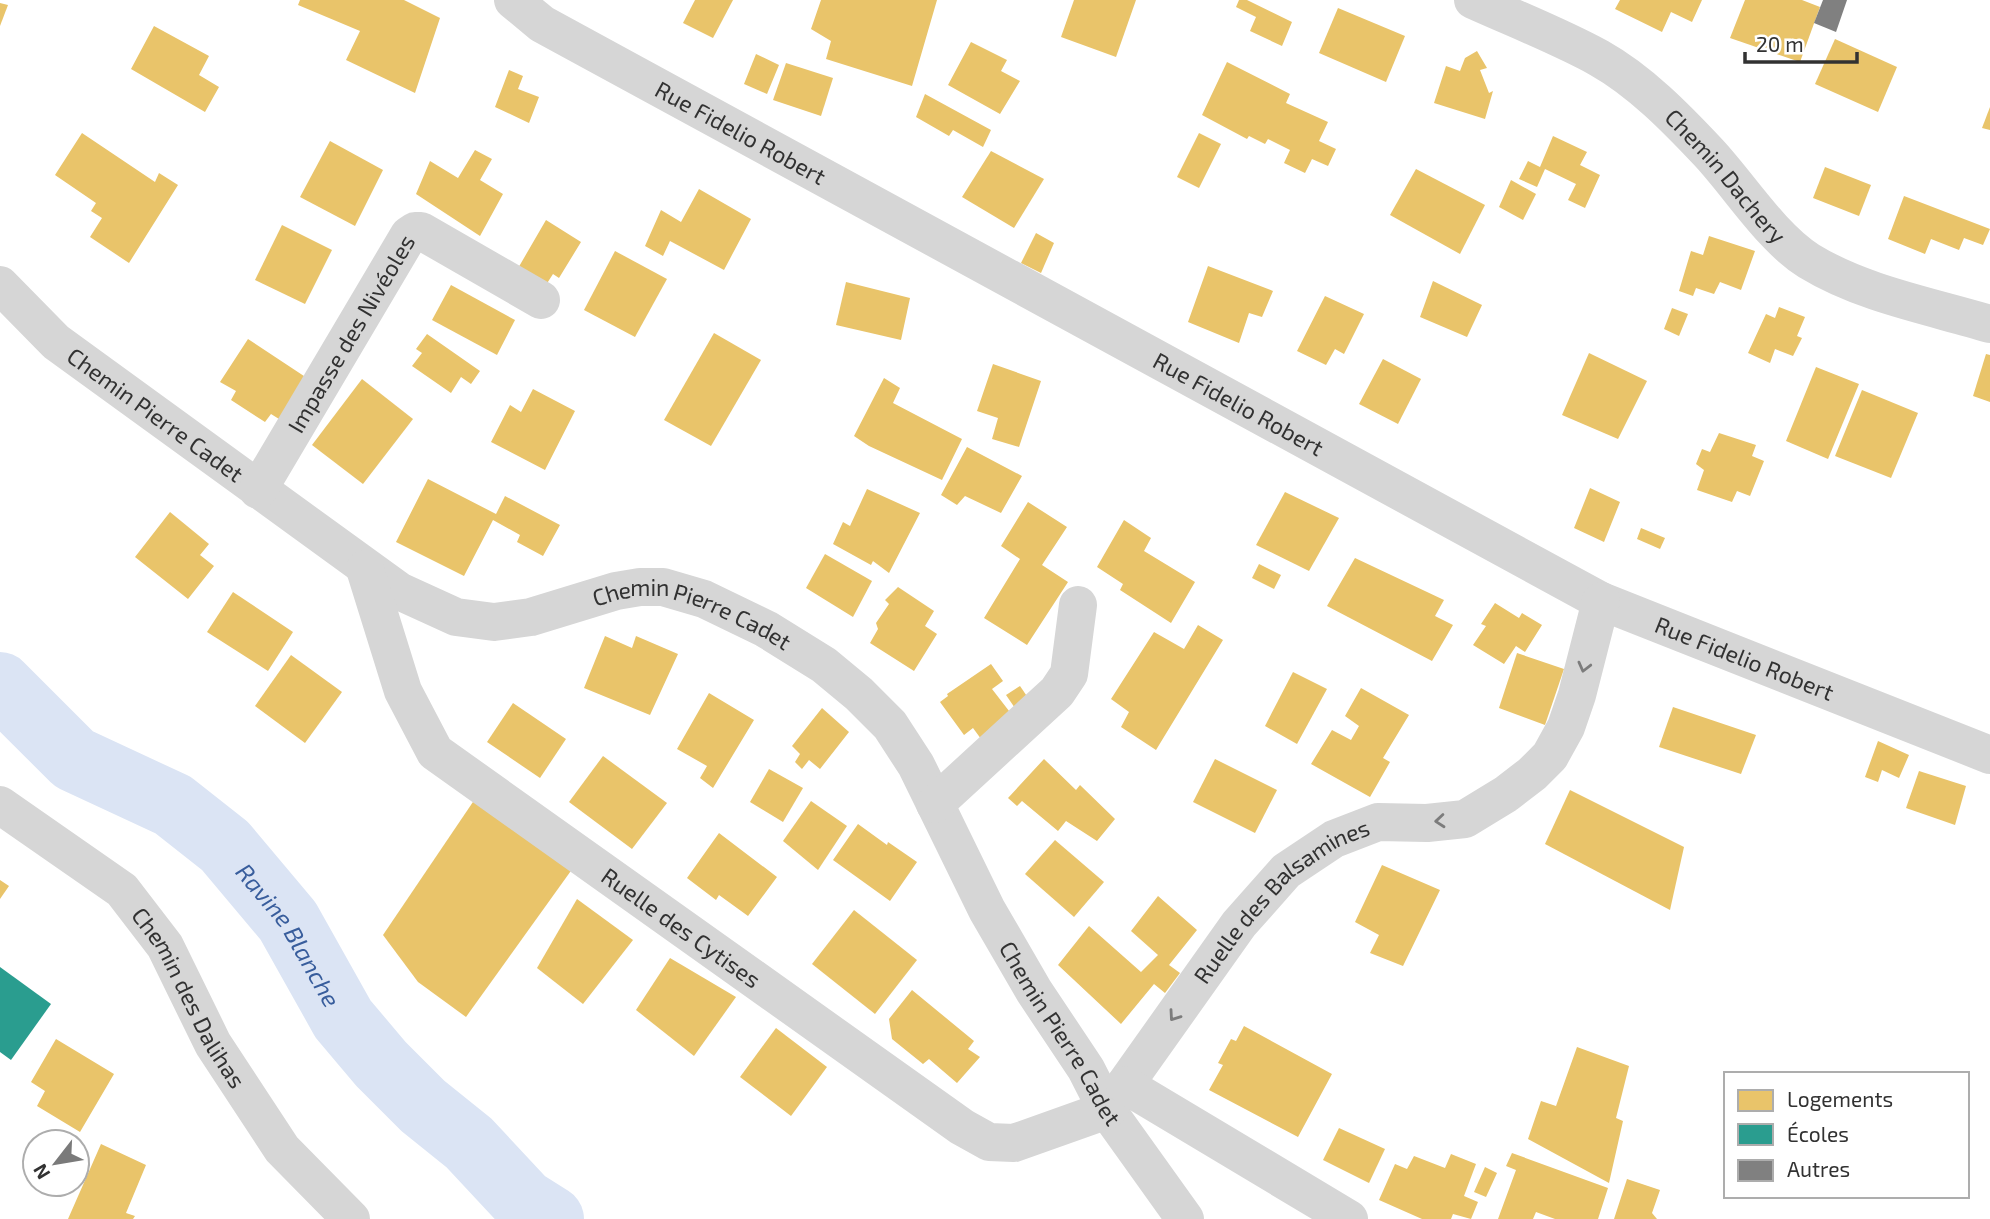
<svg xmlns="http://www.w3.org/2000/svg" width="1990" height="1219" font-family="'Exo 2',sans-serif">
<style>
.homes{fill:#e9c46a}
.schools{fill:#2a9d8f}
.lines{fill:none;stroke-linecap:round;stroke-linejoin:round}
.river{stroke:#dbe4f4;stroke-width:66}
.building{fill:#808080}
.minor{stroke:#d6d6d6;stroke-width:38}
.oneway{stroke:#7c7c7c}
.labels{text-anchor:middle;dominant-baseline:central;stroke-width:7;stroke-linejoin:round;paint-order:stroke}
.street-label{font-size:23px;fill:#323232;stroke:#fff}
.water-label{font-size:24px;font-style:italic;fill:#385d9c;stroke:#fff}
</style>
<rect width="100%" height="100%" fill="#fff"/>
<g class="homes">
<path d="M 300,0 L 404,0 L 440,18 L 415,93 L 346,60 L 360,31 L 298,5 Z"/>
<path d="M 695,0 L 733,0 L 713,38 L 683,23 Z"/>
<path d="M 821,0 L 937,0 L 912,86 L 826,59 L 831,41 L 811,29 Z"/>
<path d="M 1074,0 L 1136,0 L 1116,57 L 1061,37 Z"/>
<path d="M 1239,0 L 1247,0 L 1292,22 L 1282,46 L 1250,31 L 1256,17 L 1236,7 Z"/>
<path d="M 1620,0 L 1702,0 L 1692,22 L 1671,12 L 1662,32 L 1615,9 Z"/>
<path d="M 1745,0 L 1802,0 L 1820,7 L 1800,62 L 1730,38 Z"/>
<path d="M 0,3 L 8,5 L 0,26 Z"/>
<path d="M 1338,8 L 1405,36 L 1386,82 L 1319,53 Z"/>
<path d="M 154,26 L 209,56 L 199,75 L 219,87 L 205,112 L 131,69 Z"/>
<path d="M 1835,39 L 1897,67 L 1878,112 L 1815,84 Z"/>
<path d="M 971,42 L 1007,60 L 1001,71 L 1020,81 L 1000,114 L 948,85 Z"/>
<path d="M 1477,51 L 1487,68 L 1480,70 L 1489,93 L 1493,91 L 1485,119 L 1434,103 L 1446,66 L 1460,71 L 1465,58 Z"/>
<path d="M 756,54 L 779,65 L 767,94 L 744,84 Z"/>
<path d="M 1227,62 L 1290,94 L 1286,103 L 1328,122 L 1319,141 L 1336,149 L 1328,166 L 1312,159 L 1305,173 L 1284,163 L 1290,150 L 1268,139 L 1265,144 L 1249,136 L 1247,139 L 1202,115 Z"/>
<path d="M 786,63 L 833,78 L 821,116 L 773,100 Z"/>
<path d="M 509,70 L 523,76 L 518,89 L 539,97 L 529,123 L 495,107 Z"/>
<path d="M 925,94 L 991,130 L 983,147 L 953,130 L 949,136 L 916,117 Z"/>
<path d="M 1990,107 L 1990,130 L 1982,128 Z"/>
<path d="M 82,133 L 155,182 L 159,173 L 178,185 L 129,263 L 90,237 L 102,218 L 91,211 L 96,203 L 55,175 Z"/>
<path d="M 1199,133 L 1221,144 L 1199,188 L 1177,177 Z"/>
<path d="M 1553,136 L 1587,152 L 1580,165 L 1600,175 L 1585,208 L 1568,200 L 1576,184 L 1545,169 L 1537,187 L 1519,179 L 1528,161 L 1540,167 Z"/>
<path d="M 330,141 L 383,170 L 355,226 L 300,197 Z"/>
<path d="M 475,150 L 492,159 L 480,180 L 503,194 L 480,236 L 416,194 L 430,161 L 458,178 Z"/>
<path d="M 991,151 L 1044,179 L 1014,228 L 962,197 Z"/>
<path d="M 1825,167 L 1871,185 L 1859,216 L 1813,198 Z"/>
<path d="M 1416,169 L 1485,205 L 1460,254 L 1390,215 Z"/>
<path d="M 1511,180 L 1536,194 L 1523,220 L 1499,207 Z"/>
<path d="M 699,189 L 751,219 L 724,270 L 670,241 L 663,256 L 645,246 L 661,210 L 681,222 Z"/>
<path d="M 1904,196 L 1990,229 L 1983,245 L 1964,238 L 1959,250 L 1931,239 L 1925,254 L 1888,239 Z"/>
<path d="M 546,220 L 581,242 L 559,278 L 553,274 L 544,288 L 517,270 Z"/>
<path d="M 282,225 L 332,250 L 305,304 L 255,280 Z"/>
<path d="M 1036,233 L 1054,243 L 1041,273 L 1021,263 Z"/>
<path d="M 1709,236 L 1755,251 L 1741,290 L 1720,282 L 1714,294 L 1696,288 L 1693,296 L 1679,291 L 1691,251 L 1703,255 Z"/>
<path d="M 615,251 L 667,279 L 635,337 L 584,310 Z"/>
<path d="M 1208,266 L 1273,291 L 1262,317 L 1249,313 L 1239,343 L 1188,322 Z"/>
<path d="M 1433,281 L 1482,305 L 1467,337 L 1420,317 Z"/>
<path d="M 846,282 L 910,298 L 901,340 L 836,325 Z"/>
<path d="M 451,285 L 515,320 L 497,355 L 432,320 Z"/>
<path d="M 1325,296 L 1364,314 L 1344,354 L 1335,349 L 1326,365 L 1297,351 Z"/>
<path d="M 1779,307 L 1805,317 L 1797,336 L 1802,338 L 1793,356 L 1775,349 L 1770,363 L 1748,353 L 1766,314 L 1775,318 Z"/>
<path d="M 1672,308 L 1688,314 L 1679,336 L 1664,329 Z"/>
<path d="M 714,333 L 761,360 L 711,446 L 664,420 Z"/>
<path d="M 427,334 L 480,371 L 471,384 L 461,377 L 451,393 L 412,366 L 422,353 L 416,349 Z"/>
<path d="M 248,339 L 313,382 L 287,424 L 271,414 L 265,422 L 231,400 L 236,391 L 220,382 Z"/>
<path d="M 1589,353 L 1647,381 L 1618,439 L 1562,415 Z"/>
<path d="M 1986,354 L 1990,355 L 1990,402 L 1973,396 Z"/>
<path d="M 1383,359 L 1421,379 L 1398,424 L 1359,404 Z"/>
<path d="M 993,364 L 1041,381 L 1019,447 L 992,439 L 998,418 L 977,411 Z"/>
<path d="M 1816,367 L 1859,384 L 1828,459 L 1786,441 Z"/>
<path d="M 884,378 L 900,388 L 893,403 L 962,439 L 942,480 L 869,446 L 854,436 Z"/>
<path d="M 362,379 L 413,419 L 363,484 L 312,445 Z"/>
<path d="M 533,389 L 575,411 L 545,470 L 491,442 L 510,405 L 521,412 Z"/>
<path d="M 1862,390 L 1918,413 L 1891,478 L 1835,456 Z"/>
<path d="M 1719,433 L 1756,445 L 1752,456 L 1764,461 L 1750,496 L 1737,491 L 1732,502 L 1697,490 L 1704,470 L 1696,464 L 1702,449 L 1710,452 Z"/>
<path d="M 967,447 L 1022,476 L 1001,513 L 965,496 L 957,505 L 941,495 Z"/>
<path d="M 428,479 L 496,514 L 505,496 L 560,525 L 543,556 L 517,542 L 520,535 L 493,520 L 464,576 L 396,542 Z"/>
<path d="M 1590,488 L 1620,502 L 1604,542 L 1574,528 Z"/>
<path d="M 867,489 L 920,513 L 889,573 L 873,561 L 871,565 L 833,544 L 843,522 L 850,526 Z"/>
<path d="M 1285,492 L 1339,518 L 1309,571 L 1256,545 Z"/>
<path d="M 1028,502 L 1067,527 L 1042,565 L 1068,582 L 1027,645 L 984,618 L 1020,559 L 1001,546 Z"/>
<path d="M 170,512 L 209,544 L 200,555 L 214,566 L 188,599 L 135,557 Z"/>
<path d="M 1124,520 L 1151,538 L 1144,551 L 1195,582 L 1171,623 L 1120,590 L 1123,584 L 1097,567 Z"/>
<path d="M 1641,528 L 1665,538 L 1660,549 L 1637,539 Z"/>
<path d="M 825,554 L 872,581 L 853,617 L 806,588 Z"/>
<path d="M 1355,558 L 1444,600 L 1435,616 L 1453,625 L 1432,661 L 1327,606 Z"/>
<path d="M 1259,564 L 1281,575 L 1274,589 L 1252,578 Z"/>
<path d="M 898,587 L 934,611 L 925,626 L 937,634 L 914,671 L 870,643 L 878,629 L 876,623 L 889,604 L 885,600 Z"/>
<path d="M 233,592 L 293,632 L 268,671 L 207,632 Z"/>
<path d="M 1495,603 L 1519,618 L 1522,613 L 1542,625 L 1525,652 L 1516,646 L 1504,664 L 1473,645 L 1486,626 L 1481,624 Z"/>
<path d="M 1198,625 L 1223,640 L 1156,750 L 1121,727 L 1129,712 L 1111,699 L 1154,632 L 1184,649 Z"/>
<path d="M 605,636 L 632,648 L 636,636 L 678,654 L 650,715 L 584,688 Z"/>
<path d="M 1517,653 L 1564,669 L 1545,725 L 1499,708 Z"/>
<path d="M 291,655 L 342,692 L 305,743 L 255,706 Z"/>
<path d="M 991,664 L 1003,681 L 992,689 L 1016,720 L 984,743 L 973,728 L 964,735 L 940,702 L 948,696 L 947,694 Z"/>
<path d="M 1293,672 L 1327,689 L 1297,744 L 1265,726 Z"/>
<path d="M 1020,686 L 1035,708 L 1021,717 L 1006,695 Z"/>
<path d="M 1361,688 L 1409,715 L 1383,758 L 1390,762 L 1370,797 L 1311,764 L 1332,730 L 1351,740 L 1359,726 L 1345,716 Z"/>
<path d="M 709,693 L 754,720 L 713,788 L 700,778 L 707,766 L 677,749 Z"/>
<path d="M 513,703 L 566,739 L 540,778 L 487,742 Z"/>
<path d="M 1673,707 L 1756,735 L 1741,774 L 1659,747 Z"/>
<path d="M 822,708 L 849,732 L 820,769 L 809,760 L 802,769 L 795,762 L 800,754 L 792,746 Z"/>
<path d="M 1878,741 L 1909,755 L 1899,778 L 1882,770 L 1878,782 L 1865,777 Z"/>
<path d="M 603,756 L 667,803 L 632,849 L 569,802 Z"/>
<path d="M 1044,759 L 1076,790 L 1080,785 L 1115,819 L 1097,841 L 1066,821 L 1058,831 L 1022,801 L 1017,806 L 1008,798 Z"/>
<path d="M 1215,759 L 1277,790 L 1255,833 L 1193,802 Z"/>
<path d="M 769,769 L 803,788 L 783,822 L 750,802 Z"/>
<path d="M 1919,771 L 1966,786 L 1955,825 L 1906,808 Z"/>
<path d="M 1570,790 L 1684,847 L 1670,910 L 1545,844 Z"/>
<path d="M 477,796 L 578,861 L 466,1017 L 418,982 L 383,935 Z"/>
<path d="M 811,801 L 847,826 L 818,870 L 783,841 Z"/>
<path d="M 858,824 L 887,845 L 888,842 L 917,862 L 890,901 L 833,860 Z"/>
<path d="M 719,833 L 777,877 L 748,916 L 719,895 L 716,900 L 687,878 Z"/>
<path d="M 1055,840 L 1104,882 L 1074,917 L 1025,874 Z"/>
<path d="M 1382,865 L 1440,890 L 1403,966 L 1370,953 L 1379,935 L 1355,922 Z"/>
<path d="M 0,880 L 9,886 L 0,899 Z"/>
<path d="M 1158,896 L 1197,930 L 1169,965 L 1180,973 L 1165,993 L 1154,984 L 1121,1024 L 1058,965 L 1089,926 L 1141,972 L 1158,955 L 1131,931 Z"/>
<path d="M 577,899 L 633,940 L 583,1004 L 537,968 Z"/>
<path d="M 854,910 L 917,960 L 875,1014 L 812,964 Z"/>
<path d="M 670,958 L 736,997 L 694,1056 L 636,1010 Z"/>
<path d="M 912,990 L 974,1041 L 968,1049 L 980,1057 L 957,1083 L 929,1059 L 923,1064 L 892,1039 L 889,1019 Z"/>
<path d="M 1244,1026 L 1332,1074 L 1298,1137 L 1209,1090 L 1223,1065 L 1218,1063 L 1231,1039 L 1236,1041 Z"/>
<path d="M 776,1028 L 827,1067 L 791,1116 L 740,1077 Z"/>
<path d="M 56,1039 L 114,1074 L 80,1132 L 37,1106 L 45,1091 L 31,1082 Z"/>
<path d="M 1577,1047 L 1629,1066 L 1616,1118 L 1623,1121 L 1609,1183 L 1528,1139 L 1541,1101 L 1556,1106 Z"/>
<path d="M 1339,1128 L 1385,1149 L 1369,1183 L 1323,1160 Z"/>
<path d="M 101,1144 L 146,1165 L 126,1213 L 135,1216 L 133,1219 L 68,1219 Z"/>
<path d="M 1512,1153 L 1608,1188 L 1598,1219 L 1555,1219 L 1536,1212 L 1533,1219 L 1498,1219 L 1516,1170 L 1506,1166 Z"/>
<path d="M 1451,1154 L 1476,1164 L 1464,1196 L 1478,1202 L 1471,1219 L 1453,1214 L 1451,1219 L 1422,1219 L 1379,1200 L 1395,1164 L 1407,1169 L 1414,1156 L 1445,1168 Z"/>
<path d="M 1485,1167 L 1497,1173 L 1486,1197 L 1474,1192 Z"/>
<path d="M 1627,1179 L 1660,1190 L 1652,1213 L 1657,1219 L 1614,1219 Z"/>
</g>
<path class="schools" d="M 0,967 L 51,1004 L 11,1060 L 0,1052 Z"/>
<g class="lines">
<path class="river" id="s1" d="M 0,685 L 74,759 L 173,805 L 225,846 L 288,921 L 343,1019 L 381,1064 L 423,1106 L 469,1143 L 524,1202 L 551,1219"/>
</g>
<path class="building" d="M 1823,0 L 1847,0 L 1836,32 L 1814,23 Z"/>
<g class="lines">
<g class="minor">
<path id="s2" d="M 513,0 L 542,24 L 1601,601 L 1990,755"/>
<path id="s3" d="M 1473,0 C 1515,19 1559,36 1599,58 C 1640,81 1676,118 1708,152 C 1739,185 1771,237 1809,261 C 1863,294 1930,306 1990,324"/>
<path id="s4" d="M 0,285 L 56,342 L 399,591 L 456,617 L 494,622 L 531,617 L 616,591 L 640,587 L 663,587 L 704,599 L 766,629 L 824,665 L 859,694 L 890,725 L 916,765 L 987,910 L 1034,991 L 1086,1069 L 1107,1110 L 1185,1219"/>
<path id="s5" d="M 258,490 L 409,235 L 415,231 L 421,231 L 541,300"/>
<path id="s6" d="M 365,569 L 403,691 L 435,752 L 962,1127 L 989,1142 L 1014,1143 L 1107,1110 L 1239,924 L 1286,871 L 1334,839 L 1378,822 L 1427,823 L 1465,819 L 1506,794 L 1532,774 L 1550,756 L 1566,727 L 1577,695 L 1601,601"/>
<path d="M 935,804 L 1057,692 L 1069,674 L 1078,605"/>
<path id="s7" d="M 0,805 L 122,890 L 165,946 L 213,1044 L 282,1149 L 351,1219"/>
<path d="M 1125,1085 L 1349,1219"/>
</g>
</g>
<defs><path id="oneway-chevron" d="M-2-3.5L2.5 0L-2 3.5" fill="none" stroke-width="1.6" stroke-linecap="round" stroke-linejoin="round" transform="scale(1.75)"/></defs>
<g class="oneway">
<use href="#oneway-chevron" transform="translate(1584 667) rotate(104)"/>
<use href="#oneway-chevron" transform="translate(1440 821) rotate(175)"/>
<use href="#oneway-chevron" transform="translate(1174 1016) rotate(125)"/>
</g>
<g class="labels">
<g class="street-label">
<text stroke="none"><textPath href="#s2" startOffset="264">Rue Fidelio Robert</textPath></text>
<text stroke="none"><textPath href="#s3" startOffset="313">Chemin Dachery</textPath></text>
<text stroke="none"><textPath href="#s5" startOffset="182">Impasse des Nivéoles</textPath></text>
<text stroke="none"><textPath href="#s2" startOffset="831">Rue Fidelio Robert</textPath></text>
<text stroke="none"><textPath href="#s4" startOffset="203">Chemin Pierre Cadet</textPath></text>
<text stroke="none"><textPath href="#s4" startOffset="812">Chemin Pierre Cadet</textPath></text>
<text stroke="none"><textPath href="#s2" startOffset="1398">Rue Fidelio Robert</textPath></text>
<text stroke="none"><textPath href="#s6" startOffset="1274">Ruelle des Balsamines</textPath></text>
<text stroke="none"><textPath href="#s6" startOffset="499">Ruelle des Cytises</textPath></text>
<text stroke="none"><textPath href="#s7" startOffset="276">Chemin des Dalihas</textPath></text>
<text stroke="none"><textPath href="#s4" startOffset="1400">Chemin Pierre Cadet</textPath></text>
</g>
<g class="water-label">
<text stroke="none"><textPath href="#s1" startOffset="390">Ravine Blanche</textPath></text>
</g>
</g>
<rect x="1724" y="1072" width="245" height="126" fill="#ffffff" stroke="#adadad" stroke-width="2"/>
<rect x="1738" y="1090" width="35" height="21" fill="#e9c46a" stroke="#adadad" stroke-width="2"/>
<text x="1787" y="1107" font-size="21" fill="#323232">Logements</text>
<rect x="1738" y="1124" width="35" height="21" fill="#2a9d8f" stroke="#adadad" stroke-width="2"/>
<text x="1787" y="1142" font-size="21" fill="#323232">Écoles</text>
<rect x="1738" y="1160" width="35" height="21" fill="#808080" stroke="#adadad" stroke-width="2"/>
<text x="1787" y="1177" font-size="21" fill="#323232">Autres</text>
<g transform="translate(56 1163) rotate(239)"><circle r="33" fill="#ffffff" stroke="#adadad" stroke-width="2"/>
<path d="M0-5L12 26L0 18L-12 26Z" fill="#7a7a7a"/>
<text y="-10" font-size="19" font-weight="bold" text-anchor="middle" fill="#323232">N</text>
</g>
<path d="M1745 52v10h112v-10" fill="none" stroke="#323232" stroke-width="3.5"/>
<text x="1756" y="52" font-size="21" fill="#323232" stroke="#ffffff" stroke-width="5" paint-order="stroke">20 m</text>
</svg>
